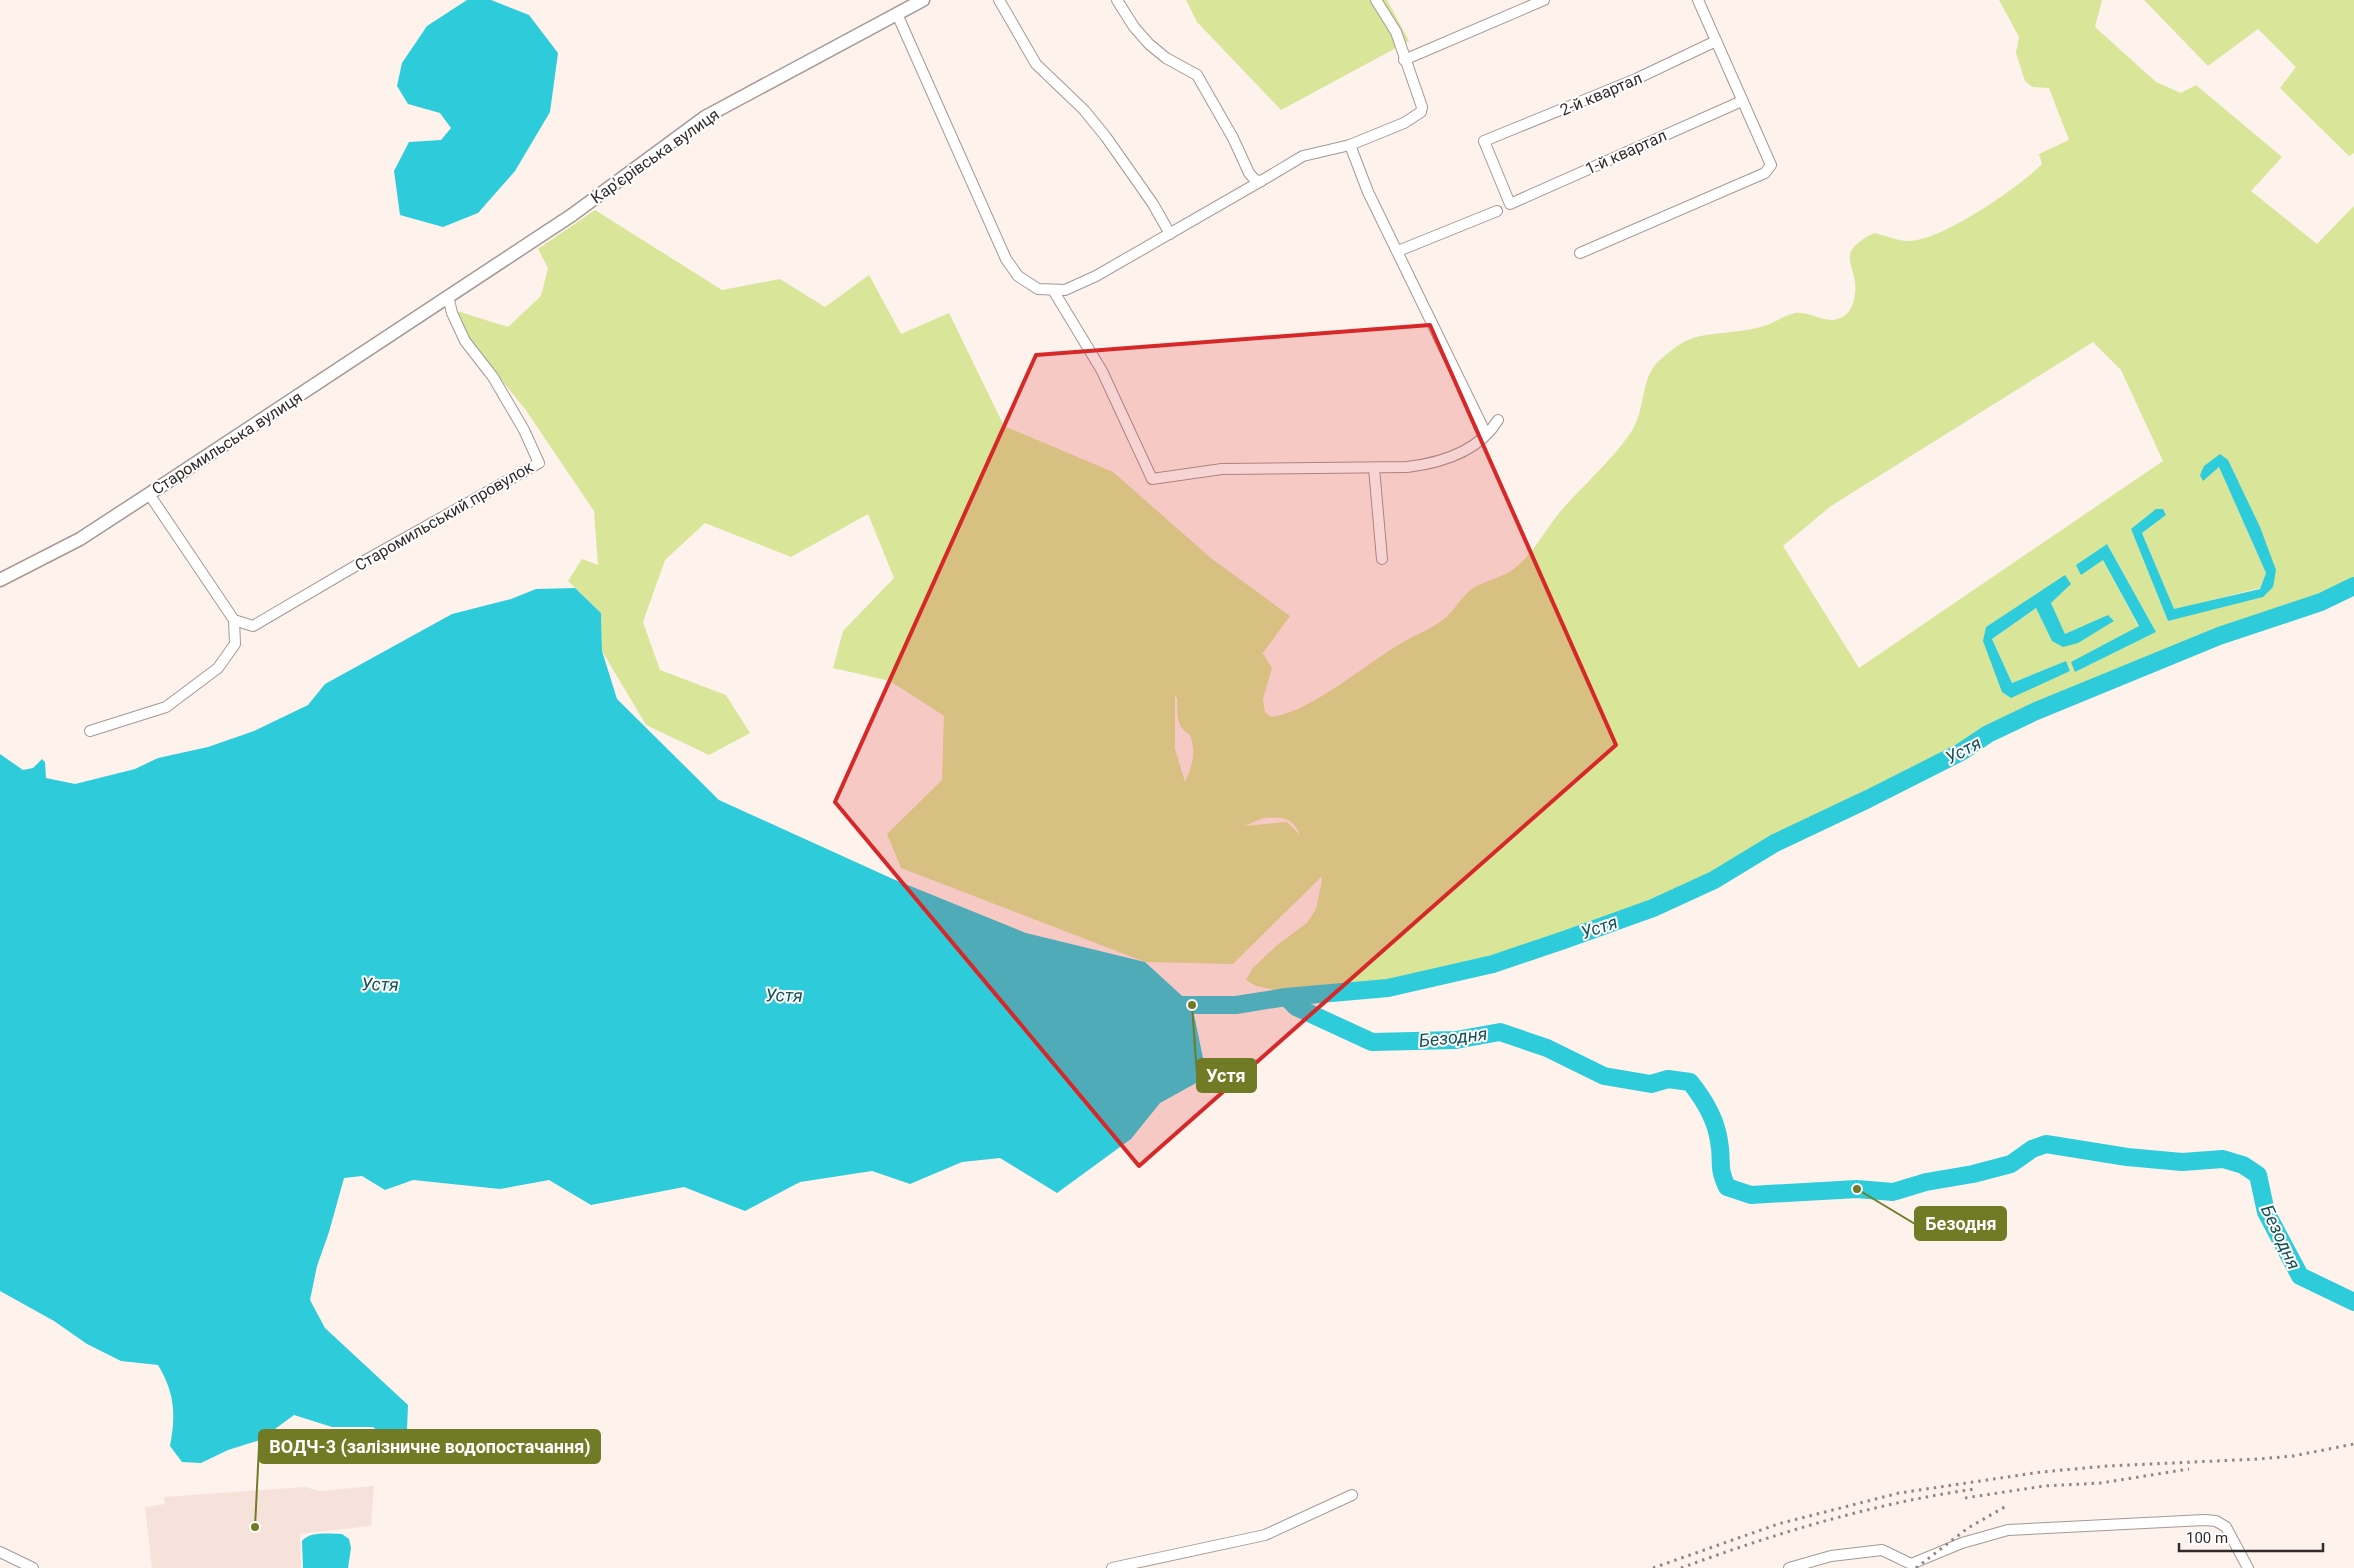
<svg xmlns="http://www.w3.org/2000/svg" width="2354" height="1568" font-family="Roboto,sans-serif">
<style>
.built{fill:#f6e2da}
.green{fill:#d9e599;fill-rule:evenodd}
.water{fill:#2eccdb}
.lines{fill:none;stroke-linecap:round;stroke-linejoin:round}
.river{stroke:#2eccdb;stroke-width:18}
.minor-casing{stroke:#a49995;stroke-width:12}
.tertiary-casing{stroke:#a49995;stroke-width:15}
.minor{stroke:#fff;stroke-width:10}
.tertiary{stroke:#fff;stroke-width:12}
.rail{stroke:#8f8784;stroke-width:3;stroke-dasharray:2.5 5;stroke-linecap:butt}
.marked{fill:#d62828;fill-opacity:0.2;stroke:#d62828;stroke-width:4;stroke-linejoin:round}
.labels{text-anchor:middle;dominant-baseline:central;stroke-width:4;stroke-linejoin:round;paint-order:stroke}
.street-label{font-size:16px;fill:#312c2b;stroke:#fff}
.water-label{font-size:18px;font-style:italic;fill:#135258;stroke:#fff}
.leader{fill:none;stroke:#717b26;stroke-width:2}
.callout-dot{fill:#717b26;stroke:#fff;stroke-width:2}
.callout{fill:#717b26;stroke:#717b26;stroke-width:2}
.callout-label{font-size:18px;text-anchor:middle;font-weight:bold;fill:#fff}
</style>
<rect width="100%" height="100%" fill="#fef2ed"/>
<path class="built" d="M 374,1486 L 371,1526 L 300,1534 L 301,1568 L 152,1568 L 145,1507 L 165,1504 L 164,1497 L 305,1487 L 319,1491 Z"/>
<g class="green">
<path d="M 1186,0 L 1387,0 L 1409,41 L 1281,110 L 1197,22 Z"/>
<path d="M 1999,0 L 2102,0 L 2095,27 L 2156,82 L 2181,93 L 2196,85 L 2282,157 L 2251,191 L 2317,244 L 2354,206 L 2354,581 L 2318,597 L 2198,641 L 2031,710 L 1985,732 L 1959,750 L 1865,797 L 1772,841 L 1712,878 L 1650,905 L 1486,958 L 1386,981 L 1285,992 L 1256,986 L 1246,980 L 1252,969 L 1277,945 L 1307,923 L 1316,909 L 1322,880 L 1321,877 L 1233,964 L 1145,962 L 901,868 L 887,834 L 942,780 L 944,716 L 890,681 L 833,668 L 843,631 L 894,578 L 868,514 L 791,557 L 705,523 L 665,560 L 643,622 L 660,670 L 726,695 L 750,733 L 709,755 L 646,725 L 602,651 L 601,613 L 568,581 L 582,559 L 598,565 L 594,511 L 525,409 L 466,336 L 457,311 L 508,327 L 541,296 L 548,268 L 538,249 L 595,210 L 722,290 L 780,279 L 825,307 L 869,275 L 901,334 L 949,313 L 1004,426 L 1113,472 L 1212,559 L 1290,616 L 1262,654 L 1264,655 L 1272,668 L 1263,699 L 1265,712 L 1271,717 C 1309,713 1366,664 1400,644 C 1414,635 1431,630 1444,619 C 1455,610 1461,597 1473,588 C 1486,580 1503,578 1515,568 C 1533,554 1545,530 1560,512 C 1582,486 1615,458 1633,429 C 1646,407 1640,376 1661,359 C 1670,351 1681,342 1693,338 C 1712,332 1742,333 1764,326 C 1774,323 1785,315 1795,313 C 1812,311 1828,327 1844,316 C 1850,312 1853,305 1854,299 C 1862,265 1829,256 1874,233 C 1885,235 1897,241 1908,241 C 1940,242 2020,187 2042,164 L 2039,154 L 2069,140 L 2049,88 L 2032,87 L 2025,81 L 2016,53 L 2019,37 ZM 2093,342 L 2121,370 L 2163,461 L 1859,668 L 1783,546 L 1831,506 ZM 2220,454 L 2273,587 L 2168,621 L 2131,529 L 2166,515 L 2142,533 L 2174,610 L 2260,588 L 2266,573 L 2219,467 L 2203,480 ZM 2107,544 L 2156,632 L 2075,672 L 2072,662 L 2139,627 L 2103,560 L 2076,565 ZM 2071,584 L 2051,603 L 2065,635 L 2108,615 L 2052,641 L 2036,608 L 1992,639 L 2012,683 L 2066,661 L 2070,671 L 2002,692 L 1986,627 ZM 1175,695 L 1177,699 C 1178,715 1175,726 1190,735 C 1196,752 1193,765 1185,782 L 1175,749 ZM 1263,818 C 1282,818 1291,815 1300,835 L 1287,822 L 1244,826 Z"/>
<path d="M 2144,0 L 2354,0 L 2354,153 L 2349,156 L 2280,88 L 2296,67 L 2258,29 L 2208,66 Z"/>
</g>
<g class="water">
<path d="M 467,0 L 491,0 L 529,15 L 558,53 L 550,112 L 515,171 L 478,213 L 443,227 L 400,215 L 394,171 L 409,142 L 441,140 L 451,128 L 440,113 L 408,104 L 397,86 L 402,63 L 427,26 Z"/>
<path d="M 2220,454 L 2228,460 L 2260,527 L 2276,570 L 2273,587 L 2263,597 L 2168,621 L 2131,529 L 2156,509 L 2163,509 L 2166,515 L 2142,533 L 2174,609 L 2260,589 L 2266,573 L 2219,467 L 2203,481 L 2200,475 L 2204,466 Z"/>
<path d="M 2107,544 L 2156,632 L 2075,672 L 2071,662 L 2139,626 L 2103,560 L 2081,575 L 2076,565 Z"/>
<path d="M 2065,575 L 2071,584 L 2051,603 L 2065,634 L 2108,615 L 2114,621 L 2078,643 L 2063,647 L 2052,641 L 2036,608 L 1992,639 L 2012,683 L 2066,661 L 2070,671 L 2011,698 L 2002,692 L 1983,641 L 1986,627 Z"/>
<path d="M 575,588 L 601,613 L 602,651 L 617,699 L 719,800 L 893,879 L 1026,933 L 1145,962 L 1192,1005 L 1207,1077 L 1160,1103 L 1131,1139 L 1057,1193 L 1000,1158 L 962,1162 L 910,1184 L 872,1171 L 800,1182 L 745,1211 L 684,1187 L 591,1205 L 549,1180 L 500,1189 L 413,1180 L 385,1190 L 362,1176 L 344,1178 L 329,1232 L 317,1266 L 310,1300 L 325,1328 L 408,1405 L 407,1430 L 394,1445 L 373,1427 L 332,1427 L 294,1415 L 260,1440 L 228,1450 L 201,1463 L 182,1462 L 170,1446 C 176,1415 175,1393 158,1365 L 121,1361 L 87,1344 L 54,1321 L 0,1291 L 0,754 L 23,770 L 33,768 L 42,759 L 45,762 L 46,778 L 75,784 L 135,769 L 158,758 L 208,747 L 254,731 L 308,705 L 325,684 L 452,614 L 511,599 L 536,589 Z"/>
<path d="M 342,1534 L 349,1539 L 351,1548 L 348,1568 L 303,1568 L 302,1541 C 310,1531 330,1534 342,1534 Z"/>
</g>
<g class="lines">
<g class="river">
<path d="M 1286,997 L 1296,1007 L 1372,1042 L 1456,1040 L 1500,1032 L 1547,1048 L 1604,1076 L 1651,1084 L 1668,1079 L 1690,1082 C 1703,1098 1716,1120 1719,1141 C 1723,1162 1717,1166 1727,1187 L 1751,1195 L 1857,1189 L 1893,1192 L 1926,1182 L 1973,1174 L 2011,1164 L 2032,1149 L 2046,1144 L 2127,1157 L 2182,1162 L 2223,1159 L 2243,1165 L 2258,1175 L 2266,1212 L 2300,1276 L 2354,1302"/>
<path d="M 1167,1005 L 1236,1005 L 1286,997 L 1388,988 L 1493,964 L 1564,940 L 1653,908 L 1714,880 L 1775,843 L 1868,799 L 1961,752 L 1988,734 L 2034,712 L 2219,636 L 2321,602 L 2354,586"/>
</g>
<g class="minor-casing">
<g id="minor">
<path d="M 999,0 L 1036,64 L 1084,110 L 1106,137 L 1153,204 L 1170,234"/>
<path d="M 1117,0 L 1134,27 L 1149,44 L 1166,58 L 1197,75 L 1233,138 L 1249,173 L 1255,180 L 1261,181 L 1303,156 L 1350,145"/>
<path d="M 1376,0 L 1396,32 L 1422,107 L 1421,112 L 1404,123 L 1350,145 L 1368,192 L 1486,434"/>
<path d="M 897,14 L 1006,259 L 1018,276 L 1038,289 L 1065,290 L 1096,276 L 1261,181"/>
<path d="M 1716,41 L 1636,79 L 1484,141 L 1510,204 L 1742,101"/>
<path d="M 1404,60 L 1544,0"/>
<path d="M 1398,251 L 1497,211"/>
<path d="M 1580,253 L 1765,173 L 1771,165 L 1698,0"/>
<path d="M 1053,290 L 1102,371 L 1152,479 L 1222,469 L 1407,467 C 1441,463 1479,451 1498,420"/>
<path d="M 1374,468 L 1382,559"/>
<path d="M 149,494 L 234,620 L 253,626 L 357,565 L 539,463 L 524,430 L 493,377 L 465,341 L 452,313 L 448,296"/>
<path d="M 90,731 L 166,707 L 218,668 L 235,644 L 234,620"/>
<path d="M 0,1552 L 33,1568"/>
<path d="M 1112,1568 L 1265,1535 L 1352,1495"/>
<path d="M 1789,1568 L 1831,1556 L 1882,1550 L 1911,1564 L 1962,1543 L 2008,1530 L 2204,1520 L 2216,1521 L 2226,1527 L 2248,1568"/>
</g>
</g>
<g class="tertiary-casing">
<path id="tertiary" d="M 0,580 L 80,539 L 149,494 L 572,215 L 705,117 L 923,0"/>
</g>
<use href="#minor" class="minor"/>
<use href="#tertiary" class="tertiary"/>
<g class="rail">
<path d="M 1965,1498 L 2044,1486 L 2101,1483 L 2189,1469"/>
<path d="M 1653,1568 L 1778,1524 L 1899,1493 L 2041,1472 L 2107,1466 L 2259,1459 L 2293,1456 L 2354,1444"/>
<path d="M 1681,1568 C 1776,1533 1875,1503 1975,1489"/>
<path d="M 1916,1568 L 1968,1528 L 2008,1505"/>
</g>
</g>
<path class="marked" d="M 1430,325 L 1616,745 L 1139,1166 L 835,802 L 1036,355 Z"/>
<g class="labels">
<g class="street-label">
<text transform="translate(1601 94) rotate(-23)">2-й квартал</text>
<text transform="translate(1626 152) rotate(-24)">1-й квартал</text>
<text transform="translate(655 156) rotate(-35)">Кар'єрівська вулиця</text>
<text transform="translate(227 443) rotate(-33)">Старомильська вулиця</text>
<text transform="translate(444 516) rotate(-30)">Старомильський провулок</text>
</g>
<g class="water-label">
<text transform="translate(1963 750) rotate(-28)">Устя</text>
<text transform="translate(1599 927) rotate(-19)">Устя</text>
<text transform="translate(380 984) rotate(1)">Устя</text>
<text transform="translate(784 995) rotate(1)">Устя</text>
<text transform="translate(1453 1037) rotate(-6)">Безодня</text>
<text transform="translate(2281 1237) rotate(65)">Безодня</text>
</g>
</g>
<path class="leader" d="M1192 1005L1197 1075M1857 1189L1915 1224M255 1527L259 1447"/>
<g class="callout-dot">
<circle cx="1192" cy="1005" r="5"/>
<circle cx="1857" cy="1189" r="5"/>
<circle cx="255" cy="1527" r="5"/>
</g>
<g class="callout">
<rect x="1197" y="1059" width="59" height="33" rx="5"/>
<rect x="1915" y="1207" width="91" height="33" rx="5"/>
<rect x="259" y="1430" width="341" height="33" rx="5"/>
</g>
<g class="callout-label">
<text x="1226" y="1082">Устя</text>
<text x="1961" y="1230">Безодня</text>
<text x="430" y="1453">ВОДЧ-3 (залізничне водопостачання)</text>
</g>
<path d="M2179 1543v8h144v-8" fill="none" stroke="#312c2b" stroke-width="2.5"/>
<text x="2186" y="1543" font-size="15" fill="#312c2b" stroke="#ffffff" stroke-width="4" paint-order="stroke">100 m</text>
</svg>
